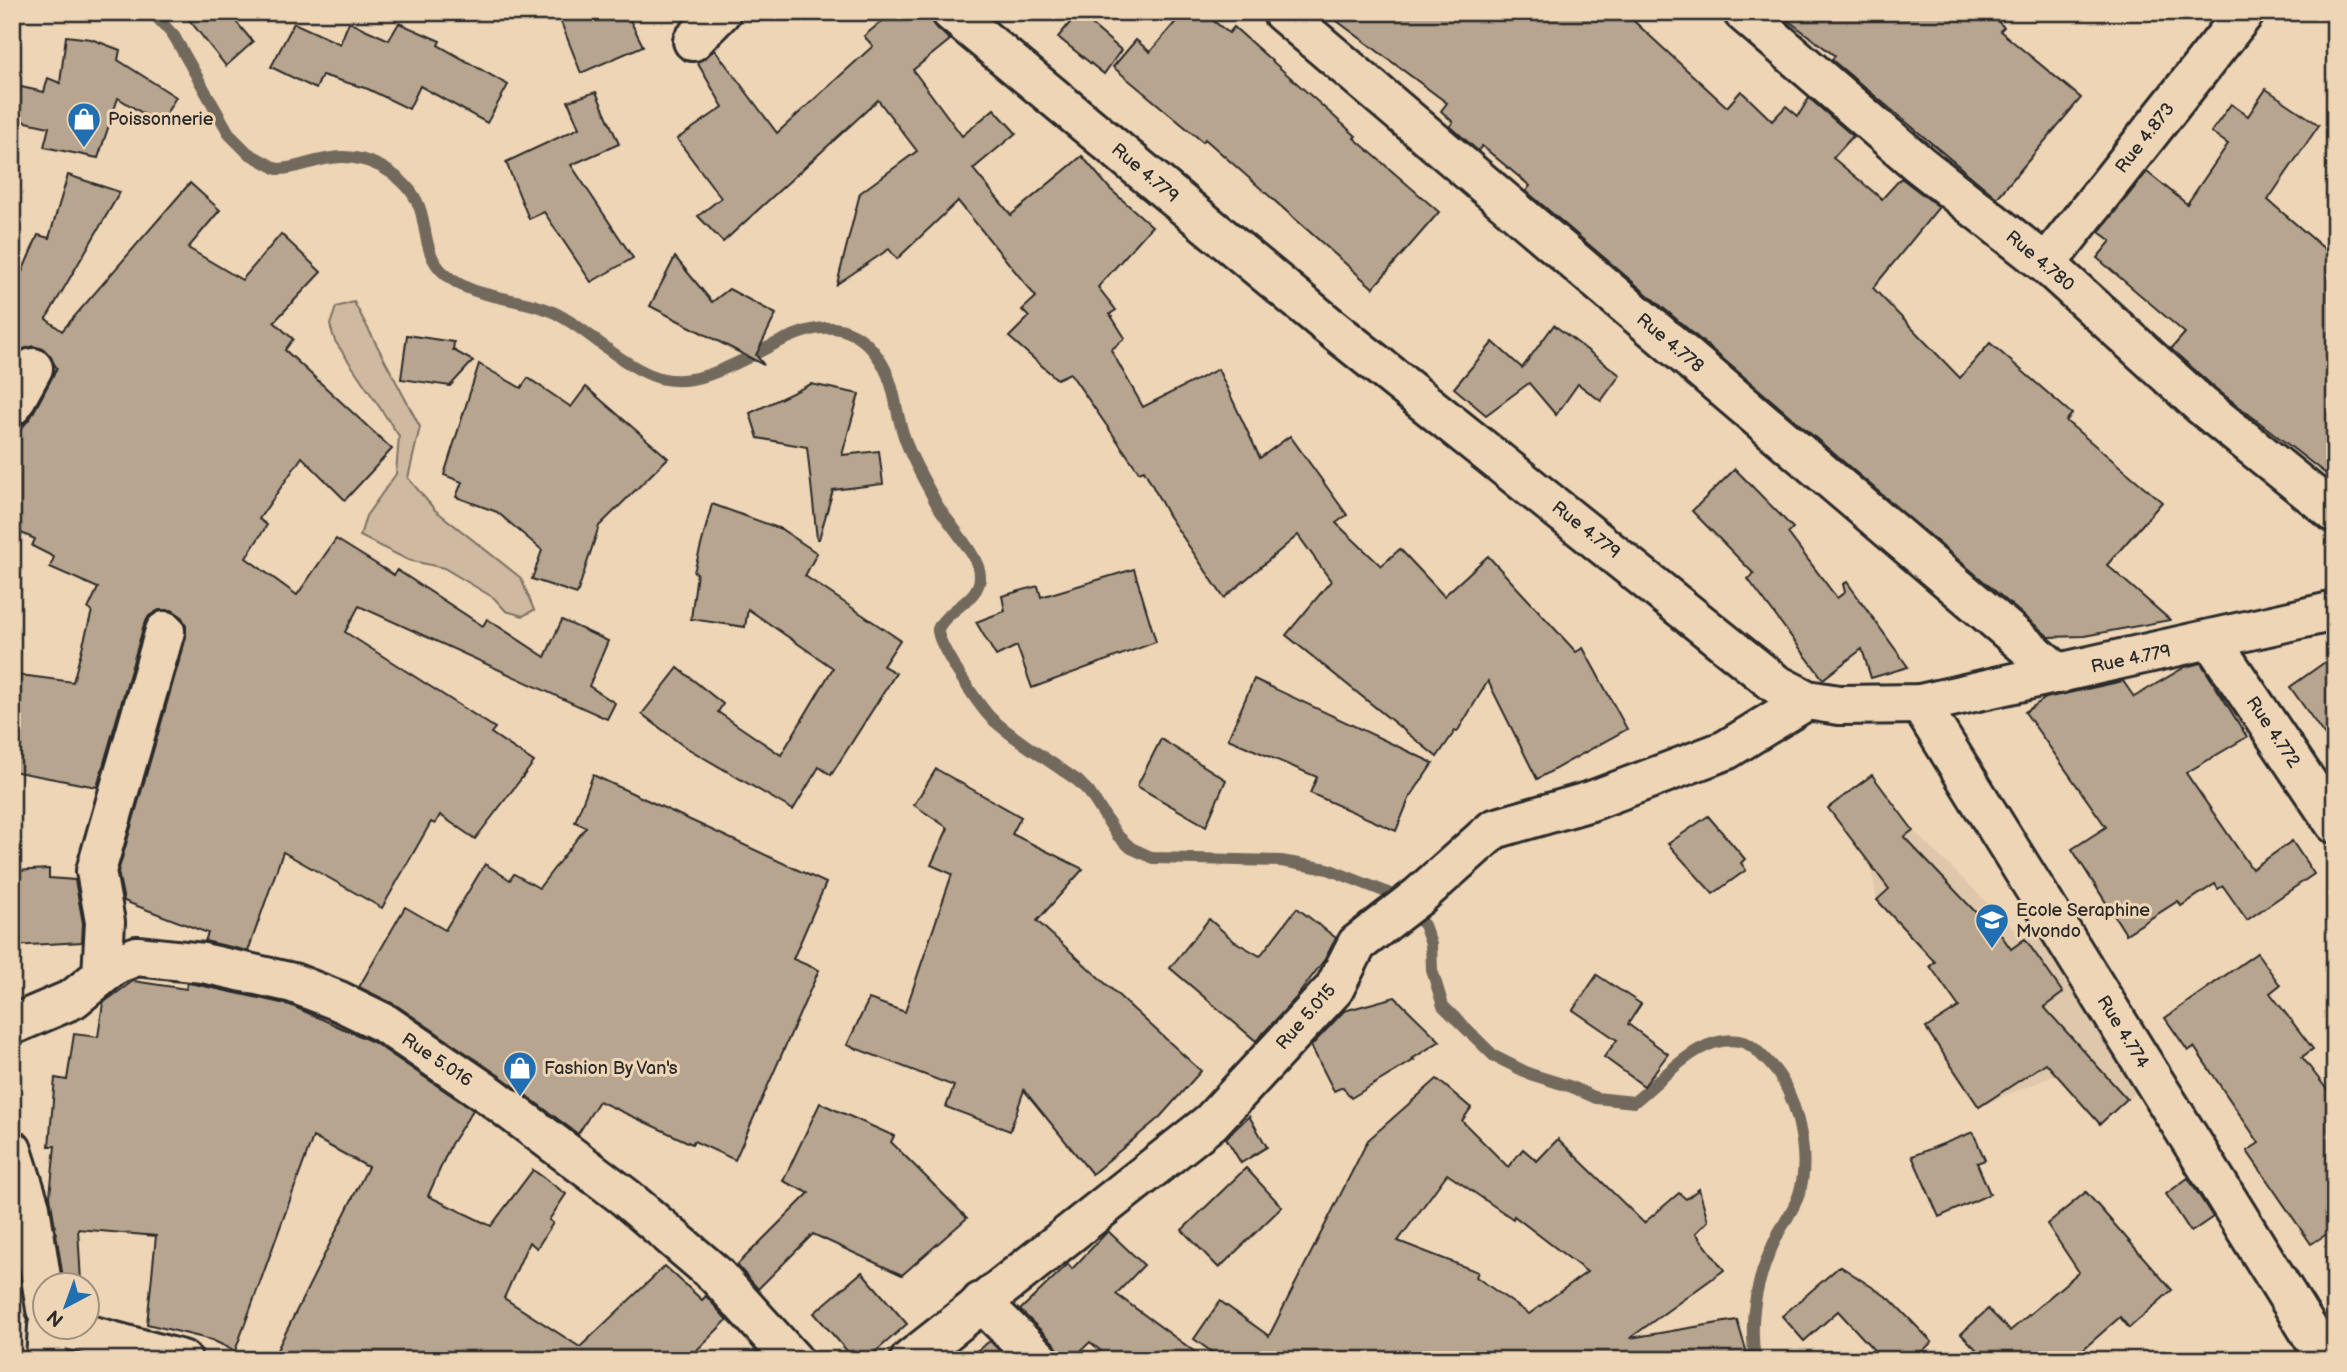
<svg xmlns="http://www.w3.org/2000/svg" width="2347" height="1372" font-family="'Balsamiq Sans',sans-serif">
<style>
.built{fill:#dec7aa}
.green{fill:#cfb9a0;stroke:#7d7266;stroke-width:2}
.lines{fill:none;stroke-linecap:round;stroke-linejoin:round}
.stream{stroke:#72695d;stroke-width:12}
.building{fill:#b8a58f;stroke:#2b2b2b;stroke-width:2;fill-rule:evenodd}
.minor-casing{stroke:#2b2b2b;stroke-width:44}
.minor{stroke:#eed5b6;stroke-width:38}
.labels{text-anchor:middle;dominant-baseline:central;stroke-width:6;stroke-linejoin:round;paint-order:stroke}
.poi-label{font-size:18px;fill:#2b2b2b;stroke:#eed5b6;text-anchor:start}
.street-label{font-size:18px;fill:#2b2b2b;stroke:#eed5b6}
</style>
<rect width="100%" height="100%" fill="#eed5b6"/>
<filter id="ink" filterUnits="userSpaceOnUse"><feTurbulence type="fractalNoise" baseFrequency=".0143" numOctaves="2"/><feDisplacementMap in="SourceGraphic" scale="14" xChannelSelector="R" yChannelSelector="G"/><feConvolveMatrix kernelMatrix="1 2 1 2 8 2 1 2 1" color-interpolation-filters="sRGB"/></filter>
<g filter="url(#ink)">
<path class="built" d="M 1872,775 L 1913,830 L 2024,939 L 2043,922 L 2147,1082 L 2100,1124 L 2055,1075 L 1983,1105 L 1966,1079 L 1962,1082 L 1926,1028 L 1967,1001 L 1949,993 L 1930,966 L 1933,961 L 1877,900 L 1870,863 L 1828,808 Z"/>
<path class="green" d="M 354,302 L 420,427 L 408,478 L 435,510 L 521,578 L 534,610 L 523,616 L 506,611 L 494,598 L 444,568 L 408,560 L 360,536 L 366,516 L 396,474 L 399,436 L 335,341 L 330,325 L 336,307 Z"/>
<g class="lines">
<path class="stream" d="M 152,12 L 174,36 L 230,135 L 248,153 L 277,169 C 297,170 320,156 344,157 C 376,158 412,180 421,212 C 427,235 426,258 445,274 C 474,300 517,296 551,311 C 586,327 614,360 651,375 C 730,408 817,270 878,357 C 897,385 894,410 905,439 C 912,461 925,481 935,501 C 945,520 980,556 980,576 C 980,601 946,609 938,629 C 934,640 981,709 992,719 C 1018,742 1050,761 1078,781 L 1089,792 L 1117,835 L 1131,848 L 1153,858 L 1281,861 L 1328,869 L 1391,894 L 1424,925 L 1431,944 L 1432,970 L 1443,1006 L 1494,1056 L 1530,1074 L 1572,1087 L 1596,1098 L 1634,1102 C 1664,1079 1704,1028 1746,1043 C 1754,1046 1764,1058 1770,1064 C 1797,1092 1811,1157 1799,1194 C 1795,1207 1786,1220 1779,1232 C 1758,1274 1748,1313 1755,1360"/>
</g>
<g class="building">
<path d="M 183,12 L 228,12 L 253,42 L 226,66 Z"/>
<path d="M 557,12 L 626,12 L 643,46 L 581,73 Z"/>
<path d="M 893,12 L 930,12 L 937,28 L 950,40 L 913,70 L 962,136 L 994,109 L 1016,133 L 973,169 L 1011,215 L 1082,156 L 1110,189 L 1152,226 L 1098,287 L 1116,310 L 1110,314 L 1125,338 L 1111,350 L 1143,407 L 1218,369 L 1260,458 L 1290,436 L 1347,515 L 1336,523 L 1381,566 L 1400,549 L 1444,596 L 1488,556 L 1576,652 L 1583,648 L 1627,729 L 1537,779 L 1488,681 L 1457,732 L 1455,731 L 1437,757 L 1286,635 L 1331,581 L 1298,535 L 1224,598 L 1168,515 L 1144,470 L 1139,472 L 1070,373 L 1057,379 L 1009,337 L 1029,317 L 1022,310 L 1036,297 L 958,201 L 897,259 L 889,249 L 837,284 L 860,193 L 917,151 L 878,100 L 723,242 L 698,216 L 721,198 L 677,139 L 723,107 L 697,62 L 715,50 L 777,133 L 873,46 L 864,36 Z"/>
<path d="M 1184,12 L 1202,12 L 1229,33 L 1234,27 L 1356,136 L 1354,138 L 1439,212 L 1373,288 L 1205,139 L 1203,142 L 1113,67 L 1136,40 L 1150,52 Z"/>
<path d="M 1325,12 L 1624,12 L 1727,107 L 1741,91 L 1772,121 L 1786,106 L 1798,116 L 1809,98 L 1853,136 L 1833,158 L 1882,199 L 1901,178 L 1939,207 L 1873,288 L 1960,378 L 1990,343 L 2072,414 L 2066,421 L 2162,502 L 2107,565 L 2170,620 L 2084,636 L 2049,637 L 1526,191 L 1530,186 L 1482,146 L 1478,151 L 1450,126 L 1453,122 L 1441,111 L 1447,103 Z"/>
<path d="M 1777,12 L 1987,12 L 2004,27 L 2000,31 L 2081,98 L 1997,198 L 1832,60 L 1835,56 Z"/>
<path d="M 1078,13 L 1121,50 L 1104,74 L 1058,37 Z"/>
<path d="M 349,22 L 389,40 L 399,23 L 440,41 L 438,45 L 508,85 L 487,123 L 420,86 L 409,109 L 368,89 L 322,75 L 316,89 L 271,67 L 294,23 L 340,44 Z"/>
<path d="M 66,36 L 91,39 L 120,50 L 118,60 L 176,97 L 160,124 L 118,98 L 98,158 L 44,147 L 49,127 L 12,119 L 12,85 L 44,92 L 48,78 L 60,83 Z"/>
<path d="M 2266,89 L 2319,125 L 2268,200 L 2335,258 L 2335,481 L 2215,388 L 2171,349 L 2185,333 L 2097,258 L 2111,241 L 2099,232 L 2147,172 L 2187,204 L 2228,144 L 2211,132 L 2231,104 L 2248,116 Z"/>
<path d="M 596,92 L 619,144 L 571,165 L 633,258 L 591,282 L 544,212 L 529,219 L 506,162 L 579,128 L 568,101 Z"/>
<path d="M 68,175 L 120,192 L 46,319 L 62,331 L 190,183 L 220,210 L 188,248 L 242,280 L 281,234 L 321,272 L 274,322 L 293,339 L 285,350 L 392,449 L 345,500 L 302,457 L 259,519 L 267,525 L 246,558 L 297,595 L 336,539 L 394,575 L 397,570 L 483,626 L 487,619 L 545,657 L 562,620 L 608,641 L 589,686 L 615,703 L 607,719 L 359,606 L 345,632 L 495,728 L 491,733 L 534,762 L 475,839 L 440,815 L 435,824 L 431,822 L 382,908 L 283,852 L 248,951 L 205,941 L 208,933 L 124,901 L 118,872 L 186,637 L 186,625 L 181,616 L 172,610 L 159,610 L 149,616 L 144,625 L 97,787 L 12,771 L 12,674 L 73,682 L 92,611 L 88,609 L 98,588 L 50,567 L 54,557 L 32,546 L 35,539 L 12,529 L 12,440 L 31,417 L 57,368 L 44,349 L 33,346 L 21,350 L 12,360 L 12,295 L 38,235 L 49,238 Z"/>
<path d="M 675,257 L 712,302 L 729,289 L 776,314 L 756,355 L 764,365 L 650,306 Z"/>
<path d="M 1554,325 L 1620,375 L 1601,401 L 1578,384 L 1556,415 L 1529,383 L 1486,415 L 1454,388 L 1493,342 L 1522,368 Z"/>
<path d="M 407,335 L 454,342 L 453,350 L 473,361 L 450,386 L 401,379 Z"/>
<path d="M 479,364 L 521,388 L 528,378 L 571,407 L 586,387 L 668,458 L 599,526 L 577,594 L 532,579 L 542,550 L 497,512 L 456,497 L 462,482 L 444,475 Z"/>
<path d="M 811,384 L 859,394 L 842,455 L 879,451 L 883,484 L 833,490 L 819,539 L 817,539 L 807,447 L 758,438 L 750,413 Z"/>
<path d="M 1735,469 L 1793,528 L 1788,533 L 1837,598 L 1845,592 L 1843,584 L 1847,582 L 1908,667 L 1871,678 L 1862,649 L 1823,679 L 1748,579 L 1754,574 L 1692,511 Z"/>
<path d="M 712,504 L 781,529 L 817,553 L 805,576 L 900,640 L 883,666 L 896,673 L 831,775 L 819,767 L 793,810 L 682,745 L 642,714 L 678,668 L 723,704 L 718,712 L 781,755 L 833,668 L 748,609 L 745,627 L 691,619 L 697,573 L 694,572 Z"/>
<path d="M 1134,569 L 1156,642 L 1032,688 L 1017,646 L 996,656 L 976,622 L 1005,611 L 1002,596 L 1038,586 L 1041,597 Z"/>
<path d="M 2335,655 L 2335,750 L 2290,687 Z"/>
<path d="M 2201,663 L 2247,737 L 2186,773 L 2252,869 L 2292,841 L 2314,874 L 2247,920 L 2223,886 L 2218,889 L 2215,884 L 2181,906 L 2178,901 L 2126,934 L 2072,849 L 2106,827 L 2025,712 L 2046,698 L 2123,681 L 2134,697 L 2185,667 Z"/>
<path d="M 1254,679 L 1433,763 L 1409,799 L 1396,831 L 1310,793 L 1317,777 L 1228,739 Z"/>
<path d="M 1161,739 L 1226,780 L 1206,826 L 1137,786 Z"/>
<path d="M 936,769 L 1021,817 L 1012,834 L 1083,869 L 1037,921 L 1201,1071 L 1160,1117 L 1092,1174 L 1024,1090 L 1010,1131 L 946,1107 L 954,1086 L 847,1045 L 869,999 L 905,1012 L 952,874 L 931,865 L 948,828 L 914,805 Z"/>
<path d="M 593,775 L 826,883 L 793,959 L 819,970 L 735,1160 L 694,1141 L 692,1144 L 599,1101 L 578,1134 L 504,1079 L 396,1005 L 359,987 L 405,907 L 445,930 L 485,864 L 510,880 L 514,874 L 539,888 L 586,827 L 575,822 Z"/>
<path d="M 1872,775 L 1913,830 L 1904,837 L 1984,921 L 1989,918 L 2011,949 L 2025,939 L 2063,993 L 2044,1007 L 2127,1099 L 2100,1124 L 2046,1063 L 1979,1107 L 1926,1028 L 1959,1007 L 1930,966 L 1935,962 L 1877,900 L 1889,889 L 1828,808 Z"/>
<path d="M 1708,816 L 1745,859 L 1741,863 L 1746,870 L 1713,894 L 1668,844 Z"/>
<path d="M 49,869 L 49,878 L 75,880 L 83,923 L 82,942 L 12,946 L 12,871 Z"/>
<path d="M 1297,908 L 1336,938 L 1325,959 L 1295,999 L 1256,1041 L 1170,968 L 1209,919 L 1234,941 L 1260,956 Z"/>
<path d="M 2257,953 L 2280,985 L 2270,993 L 2313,1049 L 2302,1057 L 2335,1100 L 2335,1229 L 2311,1244 L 2247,1151 L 2259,1143 L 2194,1047 L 2188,1051 L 2165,1018 Z"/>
<path d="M 1597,975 L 1641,1004 L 1628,1024 L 1668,1054 L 1644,1086 L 1604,1057 L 1617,1040 L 1573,1010 Z"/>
<path d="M 133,981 L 186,989 L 188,983 L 199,985 L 290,1005 L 373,1042 L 473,1110 L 451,1144 L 428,1196 L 491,1226 L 533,1170 L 566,1194 L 549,1220 L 553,1223 L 537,1248 L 529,1242 L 504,1298 L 580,1347 L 665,1266 L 702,1300 L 706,1296 L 727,1320 L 687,1360 L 272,1360 L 368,1167 L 313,1137 L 235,1351 L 212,1340 L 147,1324 L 156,1236 L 78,1229 L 81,1282 L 64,1284 L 50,1196 L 55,1146 L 49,1146 L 55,1078 L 67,1080 L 74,1034 L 98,1037 L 103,1003 Z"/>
<path d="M 1395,997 L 1440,1041 L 1412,1059 L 1414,1060 L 1351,1098 L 1343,1087 L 1334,1091 L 1311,1046 L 1344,1011 Z"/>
<path d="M 1437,1079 L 1471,1108 L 1462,1121 L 1508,1167 L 1523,1149 L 1537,1161 L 1558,1139 L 1644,1223 L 1679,1193 L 1686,1199 L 1699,1189 L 1708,1221 L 1696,1233 L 1724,1270 L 1630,1338 L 1737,1320 L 1749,1360 L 1223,1360 L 1194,1339 L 1220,1301 L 1269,1336 L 1368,1140 ZM 1447,1174 L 1513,1219 L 1514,1216 L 1587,1272 L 1529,1314 L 1476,1277 L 1478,1272 L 1398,1241 Z"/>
<path d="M 820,1103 L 894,1136 L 891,1142 L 967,1218 L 902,1275 L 813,1234 L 758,1289 L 737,1265 L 809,1193 L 783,1181 Z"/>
<path d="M 1249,1116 L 1267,1147 L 1241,1163 L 1226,1138 Z"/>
<path d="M 1973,1132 L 1985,1160 L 1977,1163 L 1990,1194 L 1939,1217 L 1912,1156 Z"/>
<path d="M 1246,1168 L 1282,1207 L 1219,1268 L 1182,1230 Z"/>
<path d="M 2188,1178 L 2213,1217 L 2191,1232 L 2166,1194 Z"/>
<path d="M 2086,1192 L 2172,1290 L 2129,1328 L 2120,1317 L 2071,1360 L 1976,1360 L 1982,1355 L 1961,1334 L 1988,1309 L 2010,1331 L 2079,1272 L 2047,1224 Z"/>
<path d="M 1108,1231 L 1144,1265 L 1116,1294 L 1206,1360 L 1112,1360 L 1090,1342 L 1071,1360 L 1061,1360 L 1055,1344 L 1020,1310 L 1068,1264 L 1072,1269 Z"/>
<path d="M 1840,1266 L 1890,1299 L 1932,1342 L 1913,1360 L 1883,1360 L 1838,1311 L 1804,1341 L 1782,1316 Z"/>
<path d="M 862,1272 L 907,1324 L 866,1360 L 855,1360 L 814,1313 Z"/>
<path d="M 990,1341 L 1009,1360 L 964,1360 Z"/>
</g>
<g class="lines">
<g class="minor-casing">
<g id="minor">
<path d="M 951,12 L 1328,325 L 1776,684 L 1807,700 L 1839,705 L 1920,704 L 2335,611"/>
<path d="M 1282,12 L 2059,674"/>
<path d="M 1743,12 L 1919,164 L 2046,264 L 2201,405 L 2335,513"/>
<path d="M 693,41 L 721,12"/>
<path d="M 2046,264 L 2245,12"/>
<path d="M 12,406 L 33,368"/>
<path d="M 2212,641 L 2335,824"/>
<path d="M 1920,704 L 2327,1360"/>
<path d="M 102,975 L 105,922 L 96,871 L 165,631"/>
<path d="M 12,1025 L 73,999 L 116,964 L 137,956 L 203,963 L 293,983 L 339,1001 L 384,1023 L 491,1096 L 625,1197 L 716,1275 L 793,1360"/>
<path d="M 12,1150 L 30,1207 L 46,1309"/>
<path d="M 981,1302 L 1040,1360"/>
<path d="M 56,1326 L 182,1360"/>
<path d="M 46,1360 L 48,1326"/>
<path d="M 910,1360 L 1211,1122 L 1334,989 L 1357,944 L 1419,896 L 1494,829 L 1591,801 L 1726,750 L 1807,700"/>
</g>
</g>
<use href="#minor" class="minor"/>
</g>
</g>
<defs>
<g id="shop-pin" transform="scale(1.75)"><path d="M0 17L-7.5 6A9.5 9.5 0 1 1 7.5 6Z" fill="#1f6fb2" stroke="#eed5b6"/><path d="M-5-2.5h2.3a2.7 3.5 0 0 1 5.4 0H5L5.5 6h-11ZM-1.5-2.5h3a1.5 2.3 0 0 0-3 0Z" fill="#fff"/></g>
<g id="school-pin" transform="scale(1.75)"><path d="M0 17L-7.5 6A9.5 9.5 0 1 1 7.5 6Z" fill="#1f6fb2" stroke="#eed5b6"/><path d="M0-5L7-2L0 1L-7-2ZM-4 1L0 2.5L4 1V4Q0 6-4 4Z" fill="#fff"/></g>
</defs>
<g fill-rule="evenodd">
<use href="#shop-pin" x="84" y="119"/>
<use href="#school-pin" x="1992" y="920"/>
<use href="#shop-pin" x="520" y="1068"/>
</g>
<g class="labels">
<g class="poi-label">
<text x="108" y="119">Poissonnerie</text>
<text x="2016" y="910">Ecole Seraphine<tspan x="2016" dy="21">Mvondo</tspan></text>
<text x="544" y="1068">Fashion By Van's</text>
</g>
<g class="street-label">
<text transform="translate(2145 138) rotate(-52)">Rue 4.873</text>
<text transform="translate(1145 173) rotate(40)">Rue 4.779</text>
<text transform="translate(2040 261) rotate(40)">Rue 4.780</text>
<text transform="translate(1670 343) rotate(40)">Rue 4.778</text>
<text transform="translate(1586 530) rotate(38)">Rue 4.779</text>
<text transform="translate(2131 659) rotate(-12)">Rue 4.779</text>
<text transform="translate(2273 732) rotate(56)">Rue 4.772</text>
<text transform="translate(1306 1017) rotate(-49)">Rue 5.015</text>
<text transform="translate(2123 1032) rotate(58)">Rue 4.774</text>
<text transform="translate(437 1060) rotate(34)">Rue 5.016</text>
</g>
</g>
<rect width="2347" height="1372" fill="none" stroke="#eed5b6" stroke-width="42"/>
<rect x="21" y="21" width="2305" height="1330" fill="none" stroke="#2b2b2b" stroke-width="2.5" filter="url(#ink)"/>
<g transform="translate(66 1306) rotate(221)"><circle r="33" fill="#eed5b6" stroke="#a0917e" stroke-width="2"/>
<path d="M0-5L12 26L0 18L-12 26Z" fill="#1f6fb2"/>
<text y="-10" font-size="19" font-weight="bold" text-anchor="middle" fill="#2b2b2b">N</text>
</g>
</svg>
